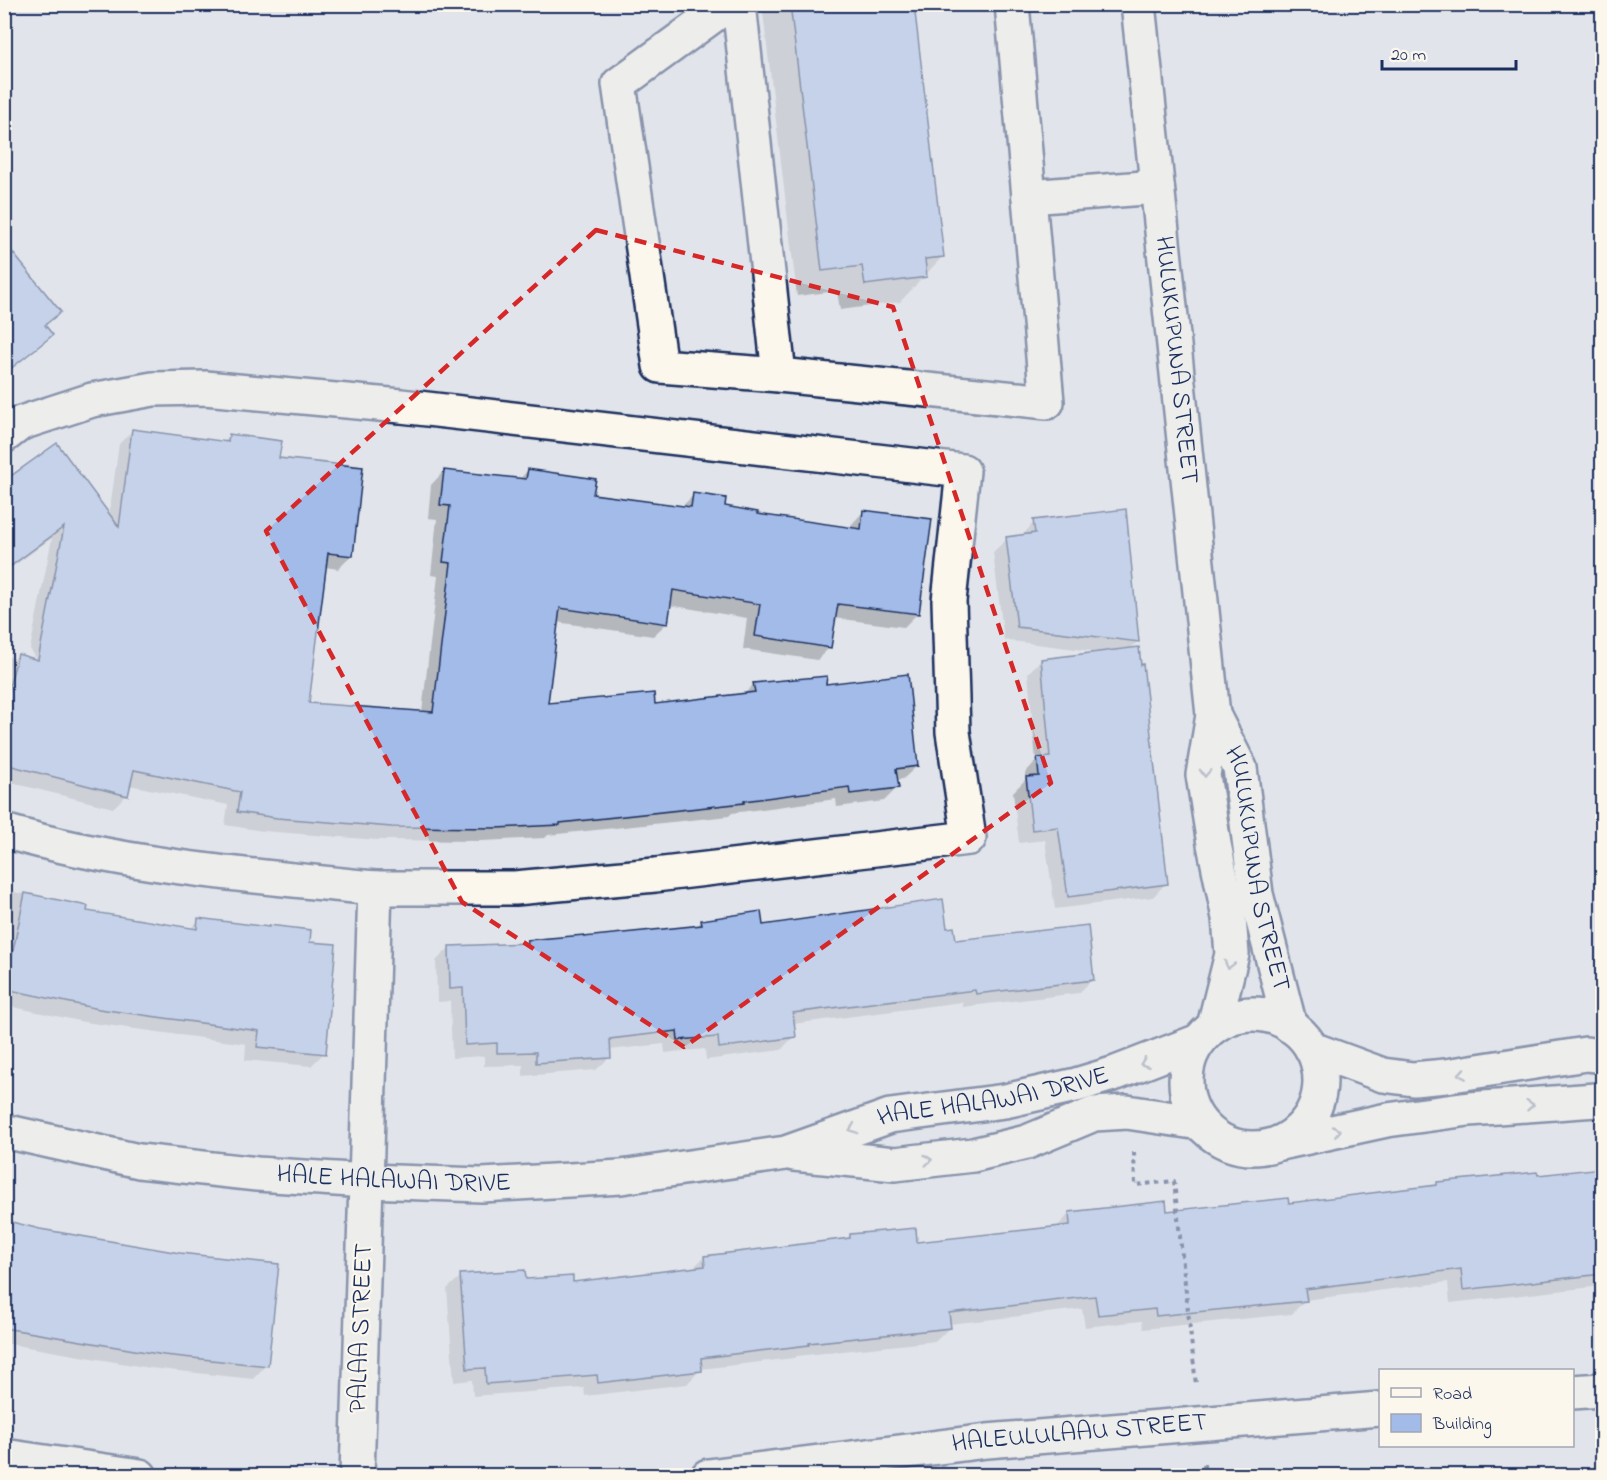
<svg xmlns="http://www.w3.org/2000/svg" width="1607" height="1480" font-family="'Indie Flower',sans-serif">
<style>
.shadow{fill:#0003}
.building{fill:#a3bbe8;stroke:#1b2f5e;stroke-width:1.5}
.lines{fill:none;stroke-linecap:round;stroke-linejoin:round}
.minor-casing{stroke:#1b2f5e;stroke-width:38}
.path{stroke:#1b2f5e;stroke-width:4;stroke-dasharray:4.5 4.5;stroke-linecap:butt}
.minor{stroke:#fbf7ec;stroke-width:33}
.oneway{stroke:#8b93a5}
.marked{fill:none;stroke:#d62828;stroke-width:4.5;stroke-dasharray:12 8;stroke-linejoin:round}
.labels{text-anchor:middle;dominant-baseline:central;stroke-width:4.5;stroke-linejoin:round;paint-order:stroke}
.street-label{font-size:26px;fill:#1b2f5e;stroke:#fbf7ec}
</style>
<rect width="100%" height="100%" fill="#e1e5eb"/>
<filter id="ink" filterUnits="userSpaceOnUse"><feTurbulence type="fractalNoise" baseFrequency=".0167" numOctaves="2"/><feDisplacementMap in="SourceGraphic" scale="12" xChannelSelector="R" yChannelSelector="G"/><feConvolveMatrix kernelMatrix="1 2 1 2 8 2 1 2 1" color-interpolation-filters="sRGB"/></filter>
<g filter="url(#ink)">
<g class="shadow">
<path d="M 762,4 L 912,4 L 943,256 L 900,302 L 840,310 L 837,291 L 797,296 Z"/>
<path d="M 132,431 L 222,443 L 229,436 L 278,459 L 352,555 L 338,569 L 325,567 L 308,705 L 422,712 L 438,576 L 431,575 L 437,519 L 428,518 L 431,485 L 444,471 L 519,480 L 528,470 L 592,495 L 681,507 L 694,495 L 724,507 L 756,516 L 850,529 L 851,525 L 864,511 L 918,613 L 904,627 L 834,618 L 830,647 L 817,660 L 743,649 L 747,618 L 669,605 L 667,623 L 653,636 L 556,622 L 547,705 L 654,705 L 743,695 L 754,684 L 824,686 L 917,766 L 903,779 L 896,780 L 897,788 L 884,801 L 837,807 L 836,799 L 732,813 L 729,816 L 548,835 L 545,838 L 482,841 L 378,840 L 263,831 L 225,825 L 228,805 L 129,785 L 127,795 L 113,808 L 4,781 L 4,655 L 44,669 L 30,649 L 52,538 L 4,573 L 4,483 L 109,516 L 119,444 Z"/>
<path d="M 1034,522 L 1129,570 L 1137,642 L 1129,650 L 1166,883 L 1153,897 L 1055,909 L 1045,840 L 1019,843 L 1013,792 L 1025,780 L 1025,773 L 1036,761 L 1028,673 L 1041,660 L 1100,652 L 1004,640 L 993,552 L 1007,539 L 1021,537 Z"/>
<path d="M 4,890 L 87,907 L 86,912 L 190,929 L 199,920 L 308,943 L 324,1053 L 311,1066 L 245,1060 L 246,1044 L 84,1022 L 4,1005 Z"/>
<path d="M 702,921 L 762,927 L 946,930 L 955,942 L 1093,979 L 1079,993 L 963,1007 L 962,1002 L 793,1024 L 794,1036 L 781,1050 L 706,1060 L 705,1049 L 665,1053 L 664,1044 L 609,1050 L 610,1057 L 596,1070 L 523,1076 L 523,1065 L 484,1066 L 484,1056 L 452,1058 L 450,1001 L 437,1002 L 436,961 L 449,948 L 525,945 L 528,942 L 582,939 L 695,928 Z"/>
<path d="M 1602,1170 L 1602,1286 L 1450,1303 L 1448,1282 L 1305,1300 L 1292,1314 L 1143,1329 L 1142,1321 L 1085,1327 L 1082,1309 L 949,1324 L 949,1328 L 936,1341 L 797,1356 L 794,1358 L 701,1369 L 687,1384 L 585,1396 L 584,1388 L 473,1396 L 472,1380 L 454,1382 L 447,1289 L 461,1276 L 572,1284 L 692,1269 L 704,1257 L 845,1240 L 850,1235 L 915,1244 L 1056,1228 L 1069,1214 L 1166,1213 L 1287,1205 L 1434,1187 L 1437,1184 Z"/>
<path d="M 4,1222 L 266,1365 L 253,1379 L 150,1368 L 4,1343 Z"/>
<path d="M 1523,1473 L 1523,1476 L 1501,1476 Z"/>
<path d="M 1602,1473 L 1602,1476 L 1580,1476 Z"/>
</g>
<g class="building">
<path d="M 790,4 L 914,4 L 944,257 L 925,259 L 927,277 L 865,285 L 862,266 L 822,271 Z"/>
<path d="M 4,242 L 61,312 L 45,325 L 53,335 L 4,374 Z"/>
<path d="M 132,429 L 228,442 L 229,434 L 282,441 L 279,458 L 363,467 L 353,556 L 328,553 L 309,703 L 433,712 L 451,563 L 443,562 L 450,506 L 440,505 L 444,470 L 526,479 L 528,469 L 596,479 L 593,494 L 691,507 L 693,493 L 726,498 L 725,506 L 758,512 L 757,514 L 861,529 L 863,510 L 932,519 L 919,614 L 838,604 L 831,648 L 755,636 L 760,604 L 673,590 L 668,624 L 560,608 L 548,703 L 654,693 L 655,704 L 755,692 L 753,683 L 827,676 L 826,684 L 908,674 L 918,766 L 896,769 L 899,788 L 850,794 L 849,787 L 744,801 L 744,803 L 560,823 L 560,825 L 497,828 L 392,827 L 277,818 L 237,812 L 240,792 L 134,770 L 128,796 L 4,764 L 4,706 L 18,654 L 38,660 L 64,527 L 4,571 L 4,481 L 57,443 L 119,527 Z"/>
<path d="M 1126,509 L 1139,642 L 1017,627 L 1006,537 L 1035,533 L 1033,520 Z"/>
<path d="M 1139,647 L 1141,665 L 1143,664 L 1168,884 L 1068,897 L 1058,827 L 1032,830 L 1026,777 L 1039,776 L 1037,758 L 1050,757 L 1041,659 Z"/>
<path d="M 25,893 L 88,906 L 87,911 L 197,929 L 198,918 L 269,927 L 269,925 L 311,930 L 310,942 L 336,944 L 326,1054 L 257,1047 L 259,1031 L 99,1009 L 5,989 Z"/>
<path d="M 943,899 L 947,928 L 954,927 L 956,940 L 1088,925 L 1094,980 L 976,994 L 975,990 L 793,1013 L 796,1037 L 719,1048 L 718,1037 L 678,1040 L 677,1031 L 610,1039 L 611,1058 L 536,1063 L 536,1052 L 497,1053 L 497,1043 L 465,1045 L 463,988 L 450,989 L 449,946 L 528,943 L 527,940 L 584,935 L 584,937 L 702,925 L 701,920 L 761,911 L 763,925 Z"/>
<path d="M 1602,1168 L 1602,1274 L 1463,1290 L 1461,1269 L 1305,1289 L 1307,1301 L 1156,1316 L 1155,1309 L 1098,1315 L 1095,1296 L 949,1313 L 951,1328 L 809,1343 L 809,1345 L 701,1358 L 702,1371 L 598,1383 L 597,1375 L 486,1384 L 485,1368 L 467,1369 L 460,1274 L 525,1270 L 526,1279 L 573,1276 L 573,1282 L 705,1266 L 704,1256 L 850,1238 L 850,1234 L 916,1228 L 917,1242 L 1070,1225 L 1069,1212 L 1166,1201 L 1167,1211 L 1288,1198 L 1289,1203 L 1437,1185 L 1437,1182 L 1537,1172 L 1538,1175 Z"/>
<path d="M 4,1220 L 40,1229 L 180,1253 L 279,1264 L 268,1366 L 164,1355 L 4,1328 Z"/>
</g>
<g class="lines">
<g class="minor-casing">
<g id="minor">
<path d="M 729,4 L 619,84 L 660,366 L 779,375 L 1047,402 L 1012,4"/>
<path d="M 739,4 L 779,375"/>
<path id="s1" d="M 1138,4 L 1213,715 L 1203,775 L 1214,844 L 1229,918 L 1232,954 L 1214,1026"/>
<path d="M 1029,197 L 1157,187"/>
<path d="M 4,436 L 21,423 L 92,400 L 153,389 L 205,388 L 401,406 L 963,471 L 949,601 L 953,732 L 969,838 L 655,875 L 515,888 L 375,888 L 357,1476"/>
<path id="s2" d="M 1213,715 L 1240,768 L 1256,894 L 1290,1026"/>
<path d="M 4,831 C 124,866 251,876 375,888"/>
<circle cx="1253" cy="1081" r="67"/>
<path d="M 1312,1049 L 1383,1075 L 1413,1079 L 1446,1076 L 1586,1054 L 1602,1056"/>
<path id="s3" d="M 4,1131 L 139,1161 L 257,1174 L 367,1181 L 482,1185 L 621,1177 L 786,1153 L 890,1116 L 1005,1101 L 1076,1085 L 1116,1073 L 1199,1041"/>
<path d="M 1281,1143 L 1387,1120 L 1469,1109 L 1596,1100 L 1602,1098"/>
<path d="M 794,1154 L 895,1164 L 973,1155 L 1027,1142 L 1094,1114 L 1127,1112 L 1200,1123"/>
<path d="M 1572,1392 L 1602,1390"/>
<path d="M 4,1456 L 140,1476"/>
<path id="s4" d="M 708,1476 L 987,1441 L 1380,1409"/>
</g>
</g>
<g class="path">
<path d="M 1134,1152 L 1135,1185 L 1174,1181 L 1196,1385"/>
<path d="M 1204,1464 L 1205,1476"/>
</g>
<use href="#minor" class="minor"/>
</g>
<defs><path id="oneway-chevron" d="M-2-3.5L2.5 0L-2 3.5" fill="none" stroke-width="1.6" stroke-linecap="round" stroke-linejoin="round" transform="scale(1.5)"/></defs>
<g class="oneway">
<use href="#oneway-chevron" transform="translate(1205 773) rotate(92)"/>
<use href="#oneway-chevron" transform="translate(1229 965) rotate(104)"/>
<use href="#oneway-chevron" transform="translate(1144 1063) rotate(160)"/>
<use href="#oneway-chevron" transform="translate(1462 1074) rotate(171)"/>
<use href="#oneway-chevron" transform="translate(1530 1105) rotate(-4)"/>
<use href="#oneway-chevron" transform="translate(853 1129) rotate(160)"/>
<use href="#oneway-chevron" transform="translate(1337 1131) rotate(-12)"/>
<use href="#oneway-chevron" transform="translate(928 1160) rotate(-6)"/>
</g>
</g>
<path d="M0 0H1607V1480H0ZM 596,230 L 893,307 L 1051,783 L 684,1047 L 462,902 L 266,531 Z" fill="#e1e5eb" fill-opacity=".55" fill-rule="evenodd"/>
<path class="marked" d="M 596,230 L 893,307 L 1051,783 L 684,1047 L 462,902 L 266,531 Z"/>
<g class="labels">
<g class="street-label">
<text stroke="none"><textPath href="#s1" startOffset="358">HULUKUPUNA STREET</textPath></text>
<text stroke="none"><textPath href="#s2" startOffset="162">HULUKUPUNA STREET</textPath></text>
<text stroke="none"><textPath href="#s3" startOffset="1004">HALE HALAWAI DRIVE</textPath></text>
<text stroke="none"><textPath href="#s3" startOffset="394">HALE HALAWAI DRIVE</textPath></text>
<text transform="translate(362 1328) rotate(-88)">PALAA STREET</text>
<text stroke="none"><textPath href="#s4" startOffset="374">HALEULULAAU STREET</textPath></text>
</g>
</g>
<rect width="1607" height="1480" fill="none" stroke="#fbf7ec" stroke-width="24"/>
<rect x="12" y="12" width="1583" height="1456" fill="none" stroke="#1b2f5e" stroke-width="2" filter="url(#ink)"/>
<rect x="1379" y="1369" width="195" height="78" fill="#fbf7ec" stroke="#a1a7b3" stroke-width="1.5"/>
<rect x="1391" y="1388" width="30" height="9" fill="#fbf7ec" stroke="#a1a7b3" stroke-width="1.5"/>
<text x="1433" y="1399" font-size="18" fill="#1b2f5e">Road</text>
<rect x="1391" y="1414" width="30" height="18" fill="#a3bbe8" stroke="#a1a7b3" stroke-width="1.5"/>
<text x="1433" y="1429" font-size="18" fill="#1b2f5e">Building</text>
<path d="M1382 60v9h134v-9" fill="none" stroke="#1b2f5e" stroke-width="3"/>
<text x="1391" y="60" font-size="18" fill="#1b2f5e" stroke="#fbf7ec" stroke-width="4.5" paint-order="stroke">20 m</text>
</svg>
